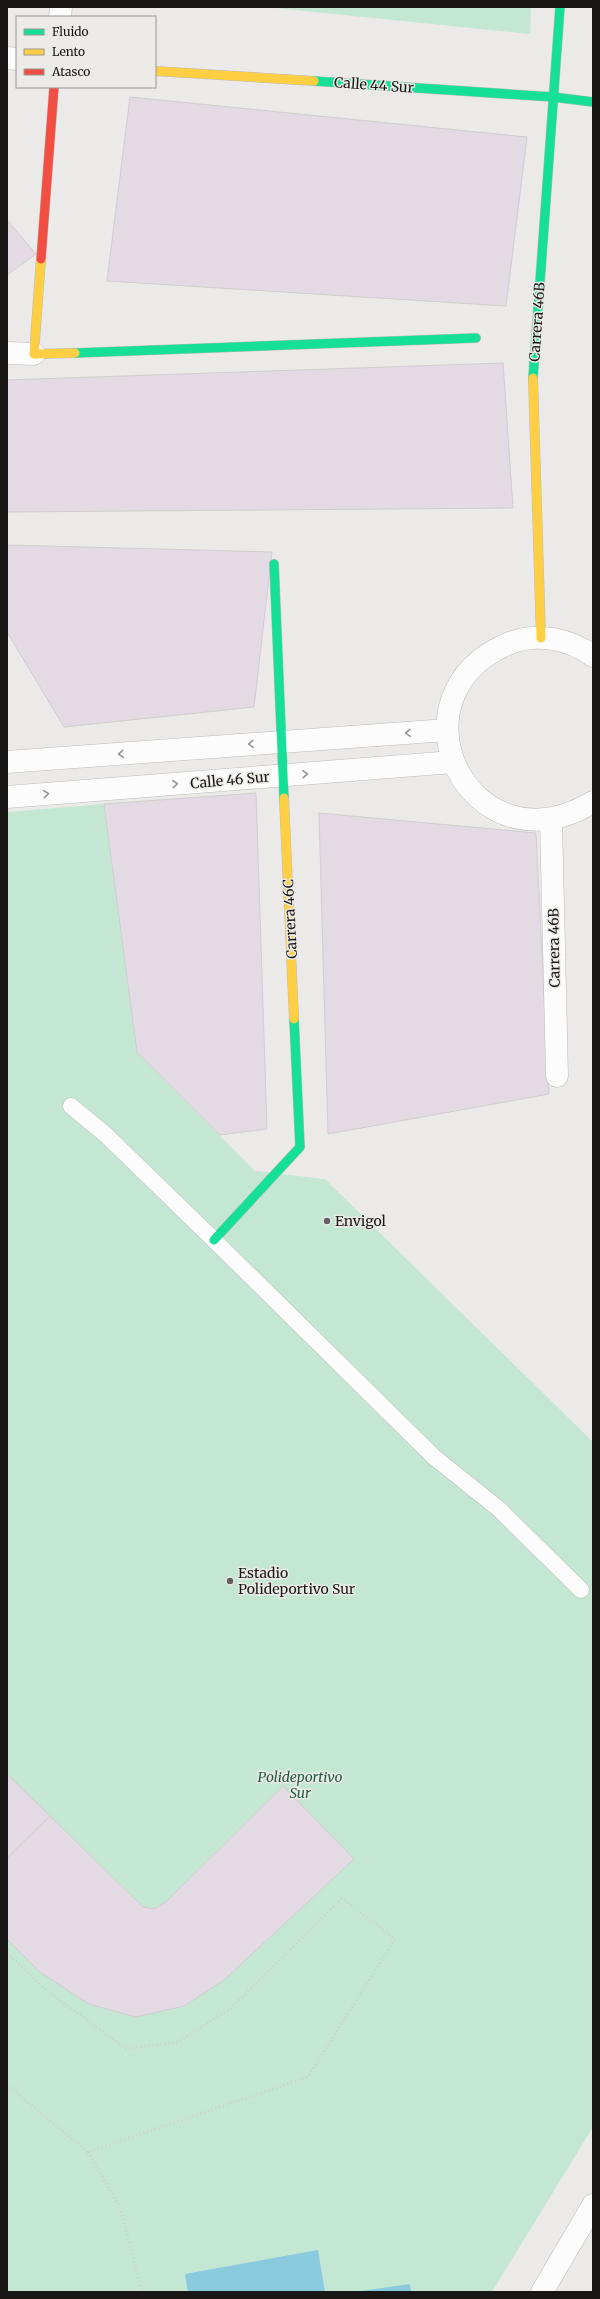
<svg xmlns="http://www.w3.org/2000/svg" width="600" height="2299" font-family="Merriweather,serif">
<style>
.green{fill:#c4e7d4}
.water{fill:#89cadf}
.building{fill:#e4dae4;stroke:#cfcdcd}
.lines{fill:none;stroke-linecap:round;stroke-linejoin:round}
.lane-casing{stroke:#bcbbb9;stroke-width:17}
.street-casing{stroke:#bcbbb9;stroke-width:23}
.fast-casing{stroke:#bcbbb9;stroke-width:10}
.slow-casing{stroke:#bcbbb9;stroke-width:10}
.jam-casing{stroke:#bcbbb9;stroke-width:10}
.path{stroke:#cececd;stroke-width:2.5;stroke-dasharray:1 3;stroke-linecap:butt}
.lane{stroke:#fcfcfc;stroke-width:16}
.street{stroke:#fcfcfc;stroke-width:22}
.fast{stroke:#16e098;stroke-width:9}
.slow{stroke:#ffcf43;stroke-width:9}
.jam{stroke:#f24e42;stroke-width:9}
.oneway{stroke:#959594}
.poi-dot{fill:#626160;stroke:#edebe7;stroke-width:1.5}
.labels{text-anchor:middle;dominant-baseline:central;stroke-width:3;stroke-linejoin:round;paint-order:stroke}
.street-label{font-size:14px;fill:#181716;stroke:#edebe7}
.poi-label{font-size:14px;fill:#181716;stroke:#edebe7;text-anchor:start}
.park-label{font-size:14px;font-style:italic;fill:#205c42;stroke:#edebe7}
</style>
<rect width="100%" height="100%" fill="#eceae8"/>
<g class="green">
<path d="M 265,7 L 531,7 L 530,34 Z"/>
<path d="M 104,804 L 137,1052 L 255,1171 L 325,1179 L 593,1442 L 593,2127 L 492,2292 L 7,2292 L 7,812 Z"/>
</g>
<g class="water">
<path d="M 318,2250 L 325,2292 L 188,2292 L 185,2274 Z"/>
<path d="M 410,2284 L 411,2292 L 354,2292 Z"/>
</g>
<g class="building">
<path d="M 130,97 L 527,137 L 506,306 L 107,281 Z"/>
<path d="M 7,220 L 36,254 L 7,275 Z"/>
<path d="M 503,363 L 513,508 L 7,512 L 7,380 Z"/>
<path d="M 7,545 L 272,552 L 254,707 L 64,727 L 7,632 Z"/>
<path d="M 256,793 L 267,1129 L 220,1135 L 137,1052 L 104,804 Z"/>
<path d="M 319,813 L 536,833 L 549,1094 L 328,1134 Z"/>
<path d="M 7,1774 L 143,1907 L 155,1909 L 166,1902 L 283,1786 L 354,1859 L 224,1980 L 184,2006 L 136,2017 L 89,2004 L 40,1972 L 7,1939 Z"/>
<path d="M 7,1774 L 50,1816 L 7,1858 Z"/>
</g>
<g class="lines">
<g class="lane-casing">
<path id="lane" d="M 71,1106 L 106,1135 L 214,1240 L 434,1457 L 499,1509 L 581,1590"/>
</g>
<g class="street-casing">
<g id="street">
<path d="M 60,17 L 61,7"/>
<path d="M 7,58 L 17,59"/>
<path d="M 7,353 L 34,354"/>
<path d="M 593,656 C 570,639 537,632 510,643 C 383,695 469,876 593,802"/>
<path d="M 7,762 L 447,730"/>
<path d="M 7,797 L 453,762"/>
<path d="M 551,820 L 557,1076"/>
<path d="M 542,2292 L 593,2205"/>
</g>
</g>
<g class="fast-casing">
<g id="fast">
<path d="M 314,81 L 553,97 L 593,102"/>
<path d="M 75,353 L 476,338"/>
<path d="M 533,378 L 560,7"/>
<path d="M 274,564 L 284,798"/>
<path d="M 214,1240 L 300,1147 L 294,1019"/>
</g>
</g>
<g class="slow-casing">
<g id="slow">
<path d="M 155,71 L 314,81"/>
<path d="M 41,259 L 34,354 L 75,353"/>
<path d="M 533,378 L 541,638"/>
<path d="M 284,798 L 294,1019"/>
</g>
</g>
<g class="jam-casing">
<path id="jam" d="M 41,259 L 54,87"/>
</g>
<g class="path">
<path d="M 7,1953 L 47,1991 L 126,2049 L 178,2042 L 230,2009 L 342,1898 L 395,1939 L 308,2077 L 88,2152 L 7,2085"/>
<path d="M 88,2152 L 120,2207 L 142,2292"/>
</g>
<use href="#lane" class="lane"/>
<use href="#street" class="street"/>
<use href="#fast" class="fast"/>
<use href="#slow" class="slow"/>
<use href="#jam" class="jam"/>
</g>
<defs><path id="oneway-chevron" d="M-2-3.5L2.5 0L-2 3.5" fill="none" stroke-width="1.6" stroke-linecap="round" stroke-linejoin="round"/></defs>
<g class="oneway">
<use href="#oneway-chevron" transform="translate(408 733) rotate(176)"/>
<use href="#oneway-chevron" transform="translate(251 744) rotate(176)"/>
<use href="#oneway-chevron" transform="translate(121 754) rotate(176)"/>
<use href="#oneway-chevron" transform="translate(305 774) rotate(-4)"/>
<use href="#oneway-chevron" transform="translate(175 784) rotate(-5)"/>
<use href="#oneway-chevron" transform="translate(46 794) rotate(-5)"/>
</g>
<g class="poi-dot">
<circle cx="327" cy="1221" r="4"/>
<circle cx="230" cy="1581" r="4"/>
</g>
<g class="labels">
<g class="street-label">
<text transform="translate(374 85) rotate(4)">Calle 44 Sur</text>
<text transform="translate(537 322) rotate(-86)">Carrera 46B</text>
<text transform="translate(230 780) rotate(-5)">Calle 46 Sur</text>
<text transform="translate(290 919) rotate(-93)">Carrera 46C</text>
<text transform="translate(554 948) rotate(-91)">Carrera 46B</text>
</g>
<g class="poi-label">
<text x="335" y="1221">Envigol</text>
<text x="238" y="1573">Estadio<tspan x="238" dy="16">Polideportivo Sur</tspan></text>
</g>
<g class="park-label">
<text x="300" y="1777">Polideportivo<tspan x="300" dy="16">Sur</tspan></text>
</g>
</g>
<rect width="600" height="2299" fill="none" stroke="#181716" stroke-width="16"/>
<rect x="16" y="16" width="140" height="72" fill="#edebe7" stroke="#989693"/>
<rect x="24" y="29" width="20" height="6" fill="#16e098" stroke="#989693"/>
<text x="52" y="36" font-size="12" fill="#181716">Fluido</text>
<rect x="24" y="49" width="20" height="6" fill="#ffcf43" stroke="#989693"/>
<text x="52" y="56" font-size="12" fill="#181716">Lento</text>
<rect x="24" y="69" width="20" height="6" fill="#f24e42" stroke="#989693"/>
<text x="52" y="76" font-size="12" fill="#181716">Atasco</text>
</svg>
